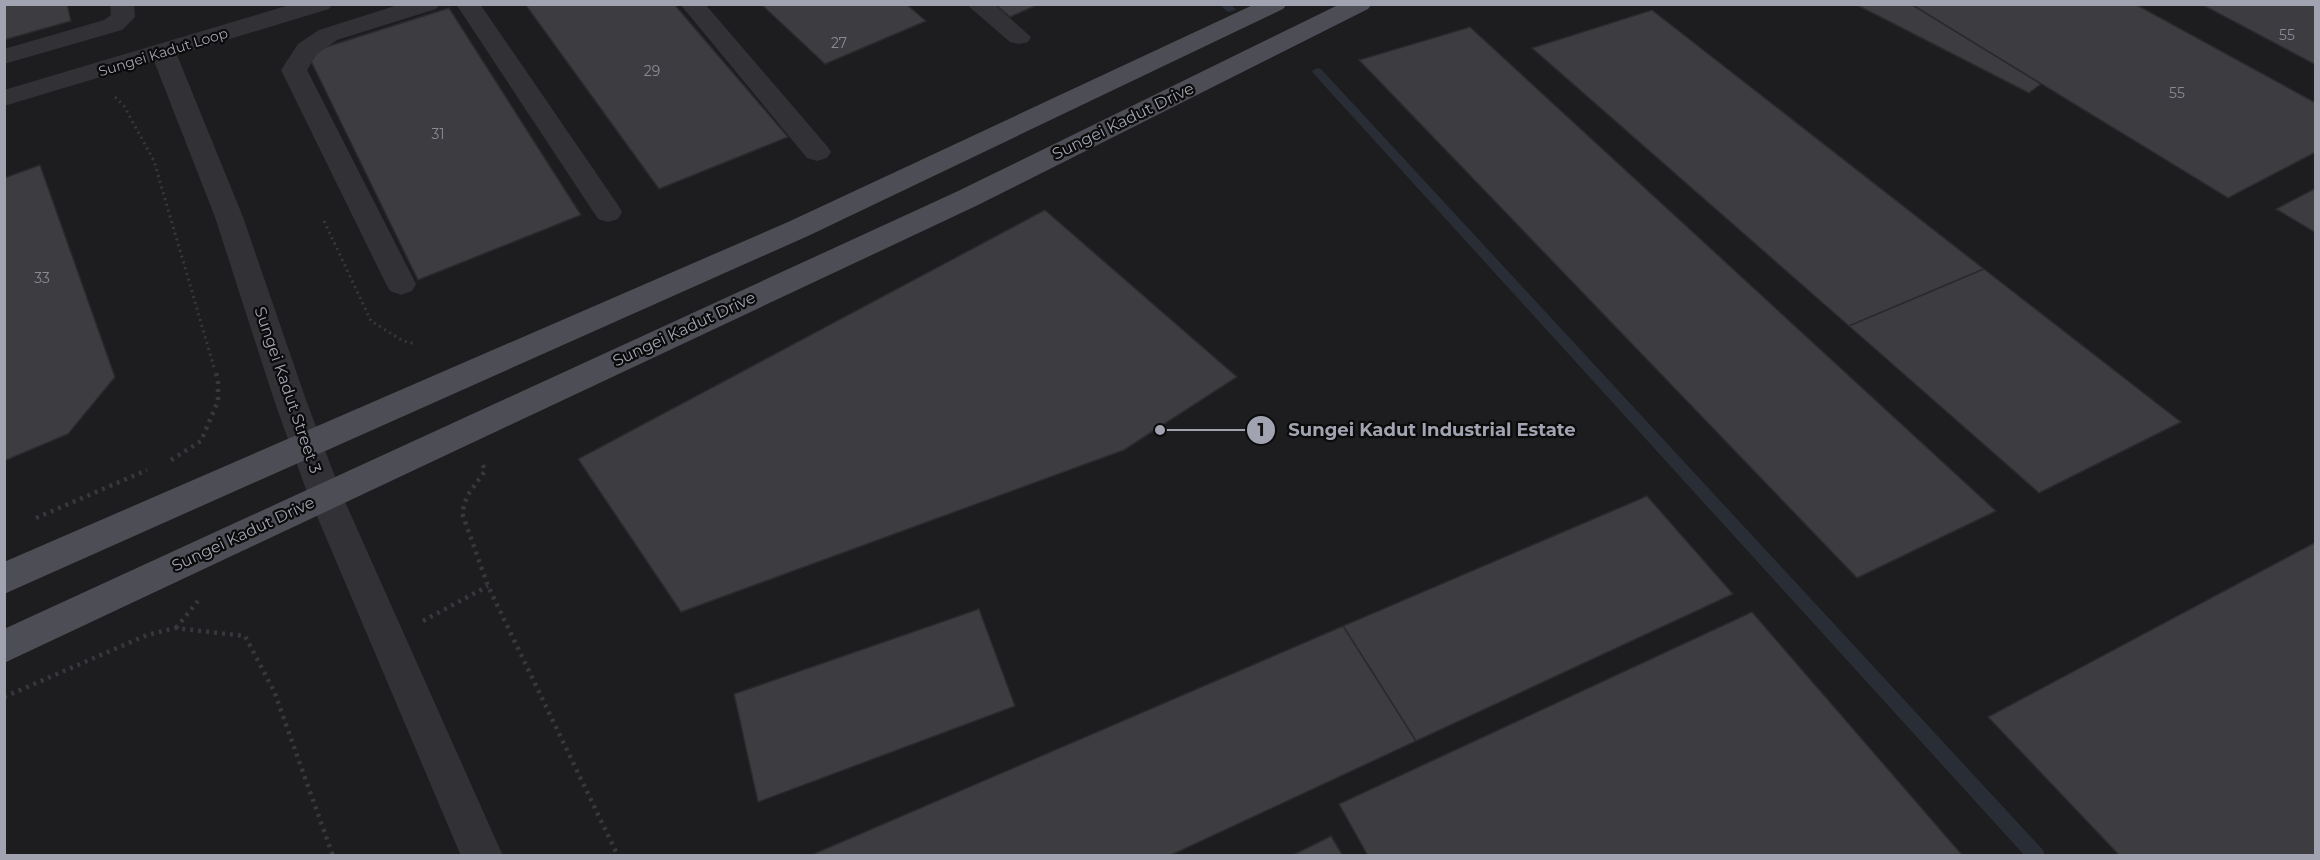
<svg xmlns="http://www.w3.org/2000/svg" width="2320" height="860" font-family="Montserrat,sans-serif">
<style>
.built{fill:#1d1c1e}
.lines{fill:none;stroke-linecap:round;stroke-linejoin:round}
.stream{fill:#292e36;fill-rule:evenodd}
.building{fill:#3d3d41;stroke:#2b2a2d;stroke-width:1.5}
.path-far1{stroke:#37383d;stroke-width:3;stroke-dasharray:2 4;stroke-linecap:butt}
.path{stroke:#37383d;stroke-width:4.5;stroke-dasharray:3 5;stroke-linecap:butt}
.minor{fill:#323136;fill-rule:evenodd}
.major{fill:#4d4d55;fill-rule:evenodd}
.labels{text-anchor:middle;dominant-baseline:central;stroke-width:4.5;stroke-linejoin:round;paint-order:stroke}
.number-label{font-size:14px;fill:#898a95}
.far-street-label{font-size:14px;fill:#a2a3b1;stroke:#0b0b0c}
.street-label{font-size:16px;fill:#a2a3b1;stroke:#0b0b0c}
.leader{fill:none;stroke:#a2a3b1;stroke-width:2}
.callout-dot{fill:#a2a3b1;stroke:#0b0b0c;stroke-width:2}
.mark-label{font-size:18px;text-anchor:middle;font-weight:bold;fill:#111}
.callout-label{font-size:18px;text-anchor:middle;font-weight:bold;fill:#a2a3b1;stroke:#0b0b0c;stroke-width:4.5;stroke-linejoin:round;paint-order:stroke}
</style>
<rect width="100%" height="100%" fill="#101011"/>
<rect class="built" x="5" y="5" width="2310" height="850"/>
<g class="lines">
<g class="stream">
<path d="M 1219,4 L 1231,4 L 1236,10 L 1228,12 Z"/>
<path d="M 1317,68 L 1321,69 L 2043,850 L 2045,856 L 2025,856 L 1313,73 L 1312,71 Z"/>
</g>
</g>
<g class="building">
<path d="M 4,4 L 67,4 L 71,21 L 4,40 Z"/>
<path d="M 525,4 L 674,4 L 788,137 L 659,189 Z"/>
<path d="M 761,4 L 906,4 L 926,21 L 825,64 Z"/>
<path d="M 995,4 L 1039,4 L 1010,17 Z"/>
<path d="M 1855,4 L 1911,4 L 2041,84 L 2029,93 Z"/>
<path d="M 1911,4 L 2135,4 L 2316,103 L 2316,152 L 2228,198 Z"/>
<path d="M 2201,4 L 2316,4 L 2316,65 Z"/>
<path d="M 449,8 L 581,215 L 418,280 L 307,53 Z"/>
<path d="M 1652,10 L 1984,269 L 1849,326 L 1532,48 Z"/>
<path d="M 1470,27 L 1996,511 L 1857,578 L 1359,60 Z"/>
<path d="M 40,165 L 115,377 L 68,434 L 4,461 L 4,178 Z"/>
<path d="M 2316,188 L 2316,233 L 2276,209 Z"/>
<path d="M 1045,210 L 1237,377 L 1124,450 L 681,612 L 578,459 Z"/>
<path d="M 1984,269 L 2181,422 L 2039,493 L 1849,326 Z"/>
<path d="M 1647,496 L 1733,594 L 1416,741 L 1343,626 Z"/>
<path d="M 2316,542 L 2316,856 L 2120,856 L 1988,717 Z"/>
<path d="M 979,609 L 1015,706 L 758,802 L 734,694 Z"/>
<path d="M 1752,612 L 1963,856 L 1368,856 L 1339,804 Z"/>
<path d="M 1343,626 L 1416,741 L 1169,856 L 809,856 Z"/>
<path d="M 1331,836 L 1343,856 L 1291,856 Z"/>
</g>
<g class="lines">
<g class="path-far1">
<path d="M 115,97 L 124,106 L 154,161 L 215,371"/>
<path d="M 324,221 L 371,321 L 403,341 L 416,344"/>
</g>
<g class="path">
<path d="M 171,460 L 201,441 L 218,401 L 218,381 L 215,369"/>
<path d="M 483,465 L 485,471 L 467,496 L 462,513 L 488,586 L 618,856"/>
<path d="M 36,518 L 147,470"/>
<path d="M 423,621 L 488,586"/>
<path d="M 176,628 L 198,601"/>
<path d="M 4,697 L 147,635 L 175,628 L 245,636 L 274,691 L 333,856"/>
</g>
<g class="minor">
<path d="M 110,4 L 134,4 L 135,17 L 122,30 L 4,64 L 4,49 L 104,20 L 111,15 Z"/>
<path d="M 293,4 L 333,4 L 329,9 L 177,55 L 243,217 L 306,400 L 342,495 L 503,856 L 461,856 L 308,495 L 274,400 L 215,217 L 154,61 L 4,106 L 4,90 Z"/>
<path d="M 401,4 L 440,4 L 436,9 L 337,40 L 317,54 L 307,70 L 416,284 L 412,291 L 401,295 L 390,291 L 386,284 L 281,70 L 298,44 L 319,30 Z"/>
<path d="M 456,4 L 480,4 L 618,205 L 622,212 L 618,219 L 608,222 L 598,219 Z"/>
<path d="M 680,4 L 705,4 L 827,146 L 831,152 L 827,158 L 817,161 L 807,158 Z"/>
<path d="M 966,4 L 994,4 L 1031,37 L 1028,42 L 1019,44 L 1010,42 Z"/>
</g>
<g class="major">
<path d="M 1255,4 L 1287,4 L 1283,9 L 808,236 L 4,594 L 4,562 L 788,222 Z"/>
<path d="M 1340,4 L 1372,4 L 1368,9 L 976,206 L 4,663 L 4,629 L 956,192 Z"/>
</g>
</g>
<g class="labels">
<g class="number-label">
<text x="2287" y="35">55</text>
<text x="839" y="43">27</text>
<text x="652" y="71">29</text>
<text x="2177" y="93">55</text>
<text x="438" y="134">31</text>
<text x="42" y="278">33</text>
</g>
<g class="far-street-label">
<text transform="translate(163 52) rotate(-17)">Sungei Kadut Loop</text>
</g>
<g class="street-label">
<text transform="translate(1123 121) rotate(-26)">Sungei Kadut Drive</text>
<text transform="translate(684 329) rotate(-25)">Sungei Kadut Drive</text>
<text transform="translate(288 390) rotate(71)">Sungei Kadut Street 3</text>
<text transform="translate(243 534) rotate(-25)">Sungei Kadut Drive</text>
</g>
</g>
<path class="leader" d="M1160 430L1261 430"/>
<g class="callout-dot">
<circle cx="1160" cy="430" r="6"/>
<circle cx="1261" cy="430" r="15"/>
</g>
<g class="mark-label">
<text x="1261" y="436">1</text>
</g>
<g class="callout-label">
<text x="1432" y="436">Sungei Kadut Industrial Estate</text>
</g>
<rect width="2320" height="860" fill="none" stroke="#a2a3b1" stroke-width="12"/>
</svg>
